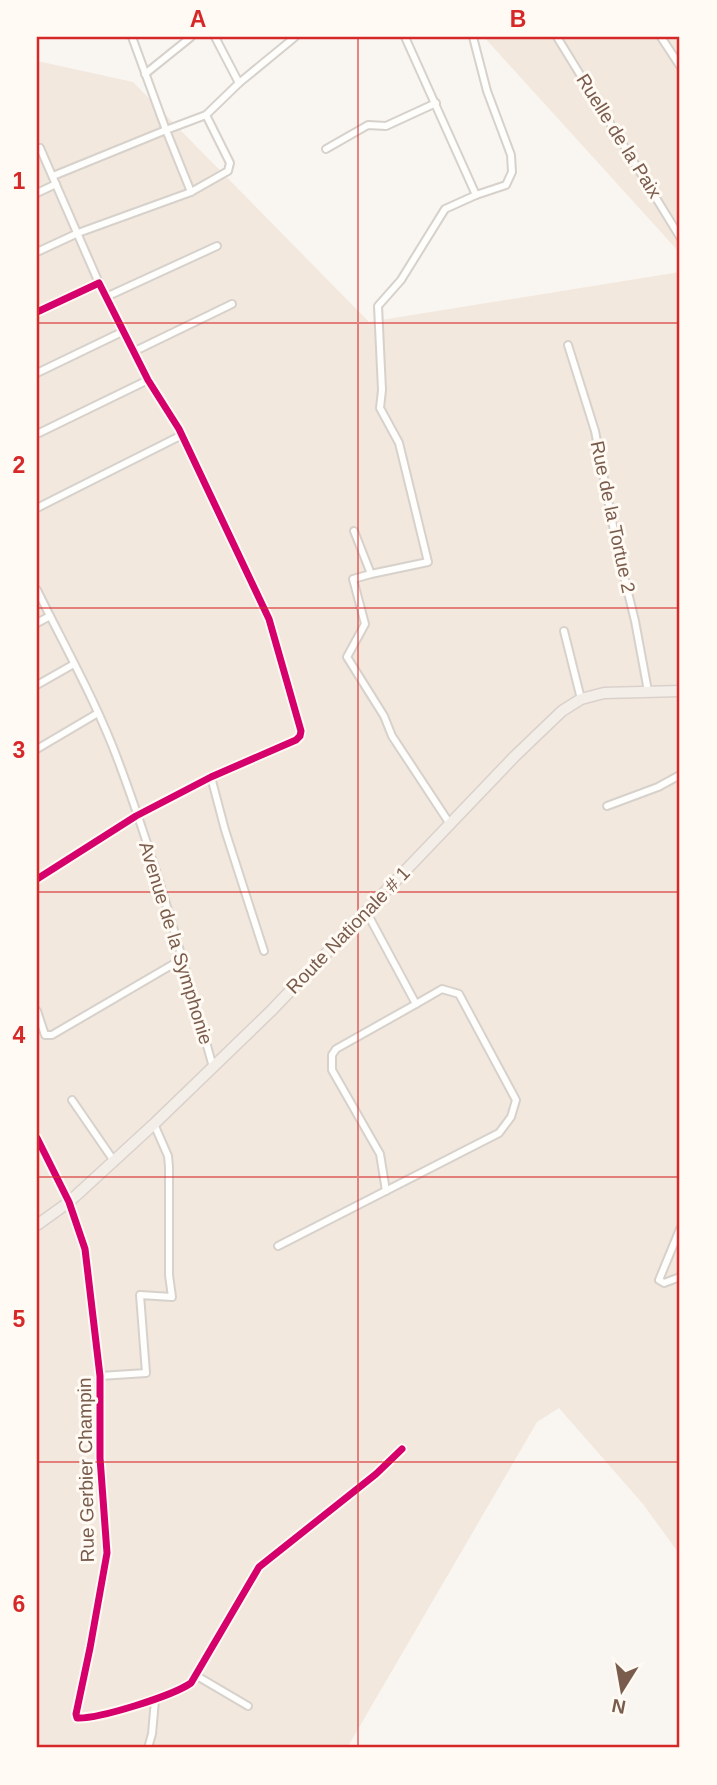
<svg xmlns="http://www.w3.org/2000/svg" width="717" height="1785" font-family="Helvetica,sans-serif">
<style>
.residential{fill:#f2e8de}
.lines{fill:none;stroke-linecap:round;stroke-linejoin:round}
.minor-casing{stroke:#d7d1cb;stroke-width:10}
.primary-casing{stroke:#dad1cc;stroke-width:13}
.minor{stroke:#fefefd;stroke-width:6}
.primary{stroke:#f3eee8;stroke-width:10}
.cycleway-casing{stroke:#fffaf3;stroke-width:11}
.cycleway{stroke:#d6006c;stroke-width:7}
.grid{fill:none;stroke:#d62828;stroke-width:2;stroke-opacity:0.55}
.labels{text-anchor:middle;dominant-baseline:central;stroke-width:6;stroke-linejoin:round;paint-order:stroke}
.street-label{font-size:19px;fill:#7a5c4d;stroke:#fffaf3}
.neatline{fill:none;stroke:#d62828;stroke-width:2.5}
.grid-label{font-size:23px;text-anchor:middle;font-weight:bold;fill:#d62828}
</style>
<rect width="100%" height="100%" fill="#f9f5f0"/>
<g class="residential">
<path d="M 484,37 L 680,37 L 680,253 Z"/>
<path d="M 37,61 L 133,82 L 369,322 L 680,272 L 680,1555 L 643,1504 L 559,1408 L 537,1422 L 347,1748 L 37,1748 Z"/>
</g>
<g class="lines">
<g class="minor-casing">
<g id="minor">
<path d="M 405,37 L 476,195"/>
<path d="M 557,37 L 680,237"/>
<path d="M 661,37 L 680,66"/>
<path d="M 145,74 L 191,37"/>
<path d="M 239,83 L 295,37"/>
<path d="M 326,149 L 368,125 L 386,126 L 436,103"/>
<path d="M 37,150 L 40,148 L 99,283"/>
<path d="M 53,176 L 166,130 L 132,37"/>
<path d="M 191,192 L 166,130 L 206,115 L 239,83 L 215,37"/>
<path d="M 37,193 L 56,184"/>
<path d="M 37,252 L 78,233 L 191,192 L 228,171 L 230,163 L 206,115"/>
<path d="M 106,297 L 217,246"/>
<path d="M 37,312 L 99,283 L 148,380 L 179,429 L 269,619 L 301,731 L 300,736 L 296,740 L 211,777 L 136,816 L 37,879"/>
<path d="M 568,345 L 595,431 L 618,552 L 635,621 L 648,691"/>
<path d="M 133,352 L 232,304"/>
<path d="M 37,373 L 122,332"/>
<path d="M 37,434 L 148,380"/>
<path d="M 37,508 L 182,435"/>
<path d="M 354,531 L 371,574 L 353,579 L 365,624 L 347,657 L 384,716 L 392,736 L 450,824"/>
<path d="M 371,574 L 428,562 L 399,443 L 380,408 L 382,390 L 378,306 L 401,280 L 445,209 L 476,195 L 506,185 L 512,172 L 511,155 L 487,91 L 473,37"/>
<path d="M 37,590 C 65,647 97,703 119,763 C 156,862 184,964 213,1067"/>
<path d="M 37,623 L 50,616"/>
<path d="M 564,631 L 581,699"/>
<path d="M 37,685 L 74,664"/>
<path d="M 37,749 L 98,713"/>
<path d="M 211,777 L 225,830 L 264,951"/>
<path d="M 607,806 L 658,787 L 680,775"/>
<path d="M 37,1011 L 45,1035 L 52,1035 L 182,959"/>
<path d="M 72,1100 L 114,1161"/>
<path d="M 37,1138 L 69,1202 L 85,1249 L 100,1376 L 100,1458 L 107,1553 L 90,1648 L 76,1714 L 77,1718 C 99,1719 172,1696 191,1683 L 259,1567 L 376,1474 L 402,1449"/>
<path d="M 386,1191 L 380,1154 L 332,1070 L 332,1055 L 336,1049 L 416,1004"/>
<path d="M 680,1229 L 659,1280 L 664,1283 L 680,1277"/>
<path d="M 278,1246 L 499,1133 L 511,1117 L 516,1100 L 459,994 L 442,989 L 416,1004 L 366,911"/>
<path d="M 100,1376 L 146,1373 L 140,1295 L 172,1297 L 169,1275 L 169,1167 L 168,1156 L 154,1124"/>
<path d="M 197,1676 L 248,1706"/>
<path d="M 148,1748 L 152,1734 L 155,1700"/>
</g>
</g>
<g class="primary-casing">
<path id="primary" d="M 37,1225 L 69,1202 L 154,1124 L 271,1011 L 515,756 L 562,711 L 581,699 L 604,693 L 680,691"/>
</g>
<use href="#minor" class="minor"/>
<use href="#primary" class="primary"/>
<g class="cycleway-casing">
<g id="cycleway">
<path d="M 37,312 L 99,283 L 148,380 L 179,429 L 269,619 L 301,731 L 300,736 L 296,740 L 211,777 L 136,816 L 37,879"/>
<path d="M 37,1138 L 69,1202 L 85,1249 L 100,1376 L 100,1458 L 107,1553 L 90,1648 L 76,1714 L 77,1718 C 99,1719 172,1696 191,1683 L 259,1567 L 376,1474 L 402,1449"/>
</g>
</g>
<use href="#cycleway" class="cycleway"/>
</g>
<path class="grid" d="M 358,37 L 358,1748M 37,323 L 680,323M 37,608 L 680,608M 37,892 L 680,892M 37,1177 L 680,1177M 37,1462 L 680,1462"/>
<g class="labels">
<g class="street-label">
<text transform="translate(619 136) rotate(58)">Ruelle de la Paix</text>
<text transform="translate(613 517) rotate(78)">Rue de la Tortue 2</text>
<text transform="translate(348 930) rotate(-46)">Route Nationale # 1</text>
<text transform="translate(176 943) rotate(73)">Avenue de la Symphonie</text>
<text transform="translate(86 1470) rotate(-91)">Rue Gerbier Champin</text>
</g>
</g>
<rect width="717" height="1785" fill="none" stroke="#fffaf3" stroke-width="77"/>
<g transform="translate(622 1690) rotate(191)" stroke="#fffaf3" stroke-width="5" paint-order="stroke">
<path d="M0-5L12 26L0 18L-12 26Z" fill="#7a5c4d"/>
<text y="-10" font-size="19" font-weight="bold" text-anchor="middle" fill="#7a5c4d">N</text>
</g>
<rect x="38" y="38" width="640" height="1708" class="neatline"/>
<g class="grid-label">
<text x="198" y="27">A</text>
<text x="518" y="27">B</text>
<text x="19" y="189">1</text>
<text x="19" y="473">2</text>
<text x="19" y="758">3</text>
<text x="19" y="1043">4</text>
<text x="19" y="1327">5</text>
<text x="19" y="1612">6</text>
</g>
</svg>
